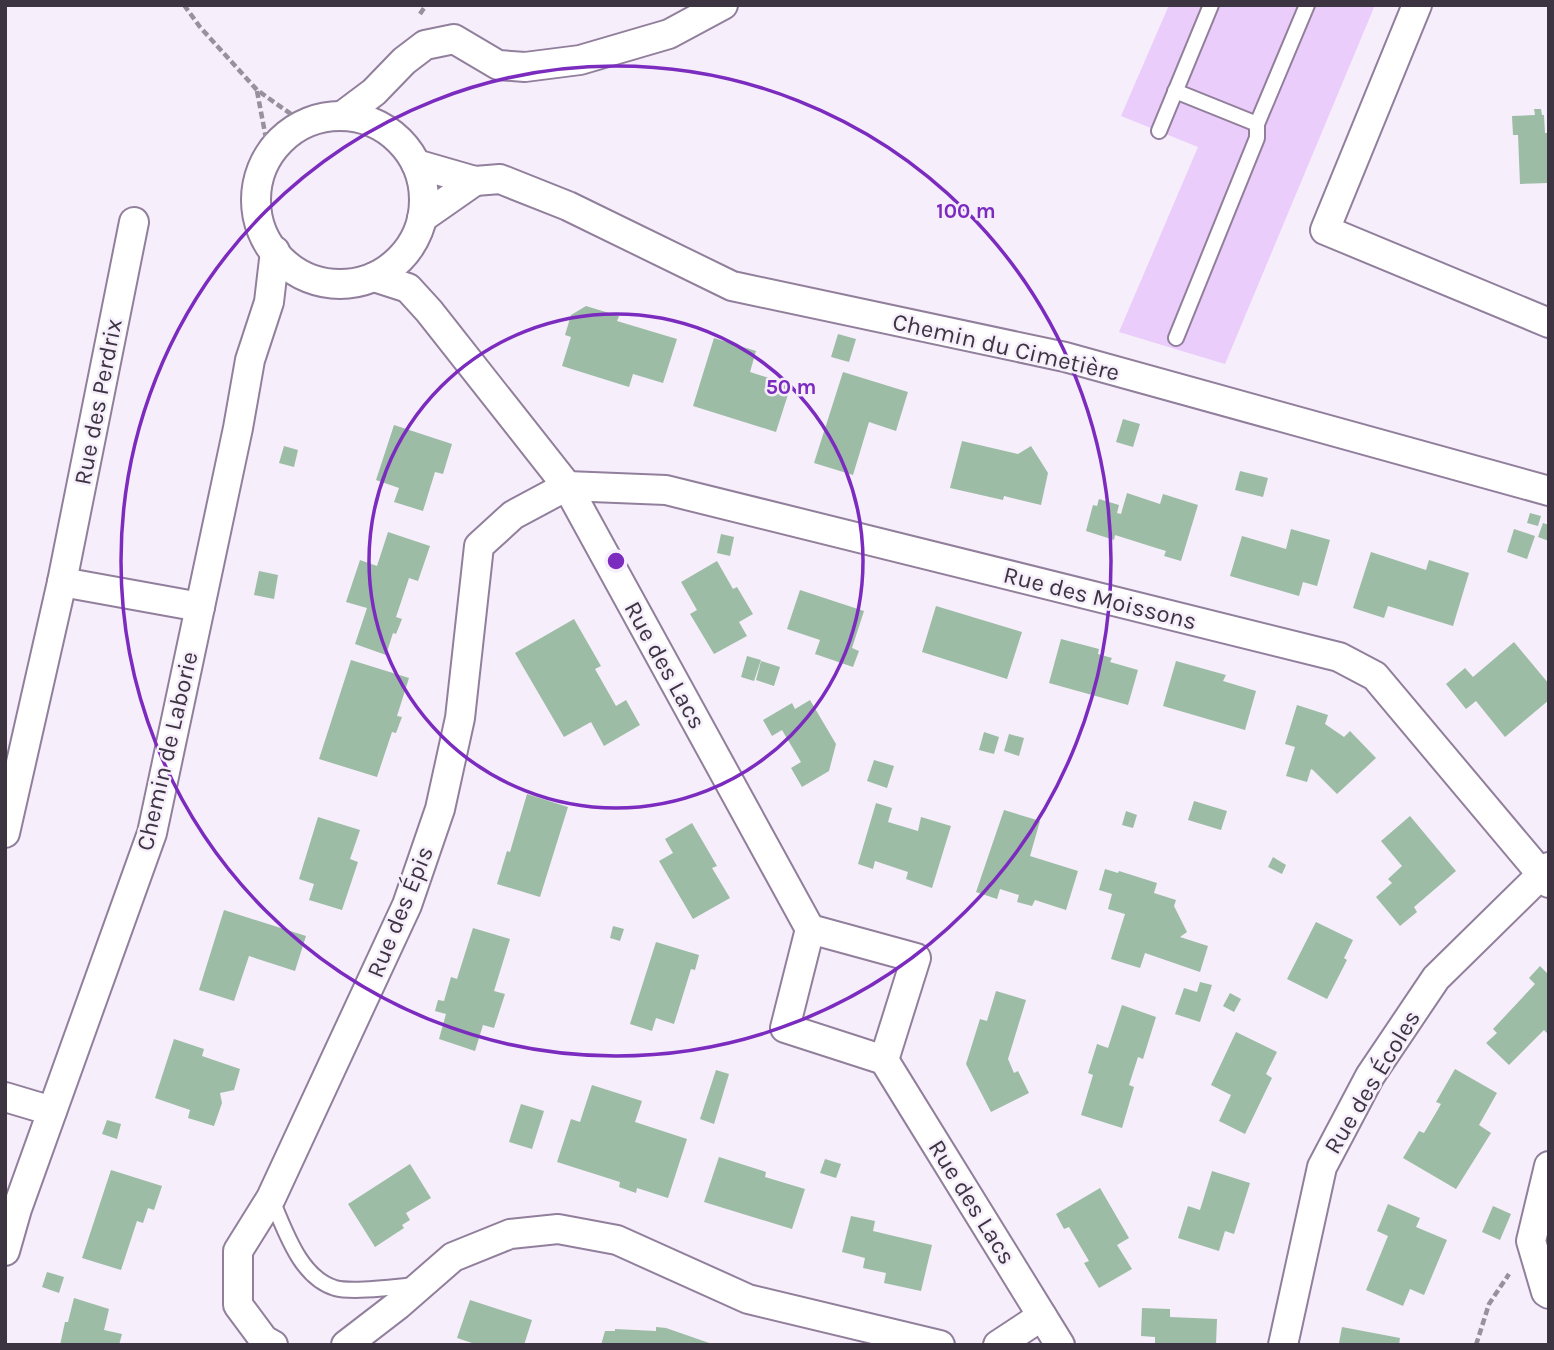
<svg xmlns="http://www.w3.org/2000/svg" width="1554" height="1350" font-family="Karla,sans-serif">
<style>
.green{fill:#eacdfa}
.building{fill:#9dbca5}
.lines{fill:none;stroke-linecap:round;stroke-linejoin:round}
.lane-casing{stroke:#917f9c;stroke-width:18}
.street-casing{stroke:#917f9c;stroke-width:32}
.path{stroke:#98909d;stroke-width:4.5;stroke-dasharray:7 3.5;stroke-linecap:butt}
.lane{stroke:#fff;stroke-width:14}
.street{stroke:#fff;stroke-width:28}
.ring{fill:none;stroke:#7b2cbf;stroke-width:3.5}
.labels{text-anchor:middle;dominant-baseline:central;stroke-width:5;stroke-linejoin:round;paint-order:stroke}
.street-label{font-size:24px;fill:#3c3440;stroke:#f6eefb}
.centre{fill:#7b2cbf;stroke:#f6eefb;stroke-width:3.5}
.ring-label{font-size:21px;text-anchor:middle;font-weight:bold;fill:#7b2cbf;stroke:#f6eefb;stroke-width:5;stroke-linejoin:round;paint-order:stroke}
</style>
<rect width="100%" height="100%" fill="#f6eefb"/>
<path class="green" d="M 1169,5 L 1375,5 L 1225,364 L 1119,332 L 1198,147 L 1121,116 Z"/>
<g class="building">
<path d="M 1534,109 L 1541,109 L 1542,115 L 1544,115 L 1545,133 L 1549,133 L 1549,183 L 1520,184 L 1518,135 L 1513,135 L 1512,116 L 1535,115 Z"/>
<path d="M 586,306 L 619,316 L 617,321 L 677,339 L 663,383 L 633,374 L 629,387 L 562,366 L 571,337 L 565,335 L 571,315 Z"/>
<path d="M 838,334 L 856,339 L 849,362 L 831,357 Z"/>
<path d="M 714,338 L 756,351 L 750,372 L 791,385 L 776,432 L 693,406 Z"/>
<path d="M 843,372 L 908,392 L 896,431 L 869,422 L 853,475 L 814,463 Z"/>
<path d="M 1123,419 L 1140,424 L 1133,447 L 1116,442 Z"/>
<path d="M 394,425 L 452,444 L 443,474 L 435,472 L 423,511 L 394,502 L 399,488 L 376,480 Z"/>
<path d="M 962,441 L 1018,454 L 1031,446 L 1048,473 L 1041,505 L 1004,496 L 1003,500 L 950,488 Z"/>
<path d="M 284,446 L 298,450 L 294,467 L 279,463 Z"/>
<path d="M 1240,471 L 1268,478 L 1263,497 L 1235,490 Z"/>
<path d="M 1127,493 L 1160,504 L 1163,494 L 1198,505 L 1181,561 L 1164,556 L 1166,551 L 1153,547 L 1115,535 L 1114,540 L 1086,531 L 1093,505 L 1097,506 L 1099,499 L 1119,505 L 1117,513 L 1121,514 Z"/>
<path d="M 1530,513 L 1541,516 L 1538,526 L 1527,523 Z"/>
<path d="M 1543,523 L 1549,525 L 1549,541 L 1538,537 Z"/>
<path d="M 1291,529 L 1330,540 L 1317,586 L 1303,582 L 1299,596 L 1230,576 L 1242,536 L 1286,549 Z"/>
<path d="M 1514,529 L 1535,536 L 1527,559 L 1507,552 Z"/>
<path d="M 388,532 L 430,546 L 418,581 L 409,578 L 396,617 L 402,619 L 396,634 L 393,633 L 386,655 L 355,644 L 367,608 L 346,602 L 360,560 L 377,566 Z"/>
<path d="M 721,534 L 734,537 L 730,556 L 717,553 Z"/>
<path d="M 1371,552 L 1426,570 L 1429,560 L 1469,573 L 1453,626 L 1388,606 L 1384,618 L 1353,608 Z"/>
<path d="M 717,561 L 733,589 L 737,587 L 753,614 L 739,622 L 747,636 L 714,654 L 690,614 L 697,610 L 681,582 Z"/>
<path d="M 259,571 L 278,575 L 274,599 L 254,595 Z"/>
<path d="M 800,590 L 864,611 L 852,648 L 859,651 L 853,667 L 815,654 L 820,640 L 787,629 Z"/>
<path d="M 936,606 L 1022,632 L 1007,679 L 922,652 Z"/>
<path d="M 574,619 L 601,666 L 595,669 L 616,706 L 626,700 L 640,725 L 604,746 L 591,722 L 564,737 L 515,653 Z"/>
<path d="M 1061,639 L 1099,649 L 1098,654 L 1112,658 L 1110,662 L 1138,670 L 1128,705 L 1049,683 Z"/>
<path d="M 1514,642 L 1549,684 L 1549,700 L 1505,737 L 1476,701 L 1466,709 L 1446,684 L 1465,668 L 1473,677 Z"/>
<path d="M 747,656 L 761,660 L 754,681 L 741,677 Z"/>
<path d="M 351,660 L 409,678 L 397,716 L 402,717 L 396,733 L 392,732 L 377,777 L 319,759 Z"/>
<path d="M 761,661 L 780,667 L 774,686 L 756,680 Z"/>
<path d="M 1176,661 L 1226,675 L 1223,681 L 1256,691 L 1245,730 L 1163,706 Z"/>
<path d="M 810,700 L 836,744 L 829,771 L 802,787 L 791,768 L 801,762 L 782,730 L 772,736 L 763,720 L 792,703 L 795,709 Z"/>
<path d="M 1297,705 L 1328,715 L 1325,724 L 1344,737 L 1350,731 L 1376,758 L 1337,794 L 1313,770 L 1311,769 L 1307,782 L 1286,776 L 1295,747 L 1285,744 Z"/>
<path d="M 984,732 L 999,737 L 994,754 L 979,750 Z"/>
<path d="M 1009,734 L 1024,738 L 1019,756 L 1004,751 Z"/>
<path d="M 874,760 L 894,766 L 887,788 L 867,781 Z"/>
<path d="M 527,794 L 568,807 L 540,897 L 497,884 L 507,851 L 510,852 Z"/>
<path d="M 1194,801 L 1227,811 L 1221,830 L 1188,820 Z"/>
<path d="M 876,803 L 892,808 L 888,822 L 918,831 L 921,817 L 951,826 L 932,888 L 906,879 L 908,872 L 875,861 L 873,869 L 858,864 Z"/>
<path d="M 1004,810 L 1040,821 L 1030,856 L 1078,871 L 1066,910 L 1035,900 L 1032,906 L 1017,902 L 1019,895 L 1000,889 L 997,899 L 976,892 Z"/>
<path d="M 1126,811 L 1137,815 L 1133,828 L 1122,825 Z"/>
<path d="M 1410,816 L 1456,871 L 1414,907 L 1417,912 L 1400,926 L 1376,897 L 1392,883 L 1388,879 L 1402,866 L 1381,841 Z"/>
<path d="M 318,817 L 360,830 L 350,859 L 358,862 L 342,910 L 309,900 L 314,884 L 299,879 Z"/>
<path d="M 692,823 L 717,866 L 712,868 L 730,898 L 693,919 L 659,861 L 673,853 L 665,839 Z"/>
<path d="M 1273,857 L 1286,865 L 1282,874 L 1268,867 Z"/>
<path d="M 1105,869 L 1118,873 L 1119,871 L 1157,883 L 1154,893 L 1176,900 L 1174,906 L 1187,932 L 1180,937 L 1208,946 L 1200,972 L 1145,953 L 1140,968 L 1111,959 L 1125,914 L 1108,909 L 1112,894 L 1099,890 Z"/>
<path d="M 224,910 L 306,936 L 295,971 L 249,956 L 234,1001 L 199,990 Z"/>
<path d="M 1316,922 L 1353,940 L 1344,958 L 1347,960 L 1327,999 L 1287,979 Z"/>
<path d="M 613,926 L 624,929 L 620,941 L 610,938 Z"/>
<path d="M 473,928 L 510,939 L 494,991 L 505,994 L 494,1028 L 483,1025 L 475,1051 L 439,1039 L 446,1014 L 435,1011 L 438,1000 L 444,1001 L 451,977 L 457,979 Z"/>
<path d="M 656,942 L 699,955 L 695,970 L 691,969 L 674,1024 L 656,1018 L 652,1031 L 630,1024 Z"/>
<path d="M 1540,966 L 1549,975 L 1549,1035 L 1544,1030 L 1509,1065 L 1486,1043 L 1497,1033 L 1493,1029 L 1535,984 L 1529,978 Z"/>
<path d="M 1200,982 L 1212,985 L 1200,1022 L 1175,1014 L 1184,988 L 1197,992 Z"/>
<path d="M 996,991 L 1026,1000 L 1008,1059 L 1014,1073 L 1018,1071 L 1029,1093 L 991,1112 L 966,1064 L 980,1019 L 987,1021 Z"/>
<path d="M 1230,993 L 1241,999 L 1234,1012 L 1223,1006 Z"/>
<path d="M 1122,1005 L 1156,1017 L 1143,1059 L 1138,1057 L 1129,1085 L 1134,1087 L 1122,1128 L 1081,1115 L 1093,1075 L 1088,1073 L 1097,1044 L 1108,1048 Z"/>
<path d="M 1236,1032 L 1277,1052 L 1266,1074 L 1272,1078 L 1245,1134 L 1219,1121 L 1231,1095 L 1211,1085 Z"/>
<path d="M 174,1039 L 204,1049 L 202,1056 L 240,1069 L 234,1090 L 220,1093 L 222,1103 L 214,1126 L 188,1118 L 190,1110 L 155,1098 Z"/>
<path d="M 1455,1069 L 1497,1093 L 1479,1125 L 1491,1133 L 1456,1189 L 1403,1158 L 1419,1131 L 1424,1133 L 1437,1111 L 1441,1104 L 1436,1102 Z"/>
<path d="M 716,1070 L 729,1074 L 714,1124 L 700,1119 Z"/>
<path d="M 592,1085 L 642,1101 L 635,1122 L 687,1139 L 668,1198 L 637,1188 L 636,1193 L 619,1187 L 620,1182 L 557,1162 L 571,1119 L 580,1122 Z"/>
<path d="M 521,1104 L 544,1111 L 532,1149 L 509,1142 Z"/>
<path d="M 107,1120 L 121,1124 L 117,1139 L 102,1134 Z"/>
<path d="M 719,1157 L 766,1172 L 765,1177 L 805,1189 L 792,1229 L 704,1202 Z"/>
<path d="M 825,1159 L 841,1164 L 836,1178 L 820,1173 Z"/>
<path d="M 410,1164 L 431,1198 L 406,1213 L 410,1220 L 402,1225 L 404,1228 L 375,1247 L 348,1204 Z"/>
<path d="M 111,1170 L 162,1186 L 154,1210 L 148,1208 L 143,1223 L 137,1221 L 121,1270 L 82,1258 Z"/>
<path d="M 1212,1171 L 1250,1183 L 1234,1234 L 1225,1231 L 1219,1251 L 1178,1238 L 1188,1206 L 1200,1210 Z"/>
<path d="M 1100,1188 L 1129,1238 L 1117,1245 L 1132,1269 L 1099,1288 L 1084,1263 L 1089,1261 L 1069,1227 L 1064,1229 L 1056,1214 Z"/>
<path d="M 1388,1204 L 1420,1218 L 1416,1227 L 1447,1240 L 1424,1295 L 1410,1289 L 1403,1306 L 1366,1290 L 1388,1236 L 1377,1231 Z"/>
<path d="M 1493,1206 L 1511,1214 L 1500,1240 L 1482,1232 Z"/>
<path d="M 851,1216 L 875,1221 L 873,1231 L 932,1245 L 921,1291 L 884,1283 L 886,1273 L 863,1268 L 865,1258 L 842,1252 Z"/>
<path d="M 47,1272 L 64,1277 L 59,1293 L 42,1287 Z"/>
<path d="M 74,1298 L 109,1309 L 104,1330 L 122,1334 L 119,1345 L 60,1345 L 65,1322 L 68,1322 Z"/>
<path d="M 470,1300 L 532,1320 L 524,1345 L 478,1345 L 457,1338 Z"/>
<path d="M 1142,1308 L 1170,1309 L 1170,1317 L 1217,1319 L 1216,1345 L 1155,1345 L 1155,1337 L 1141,1336 Z"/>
<path d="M 656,1327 L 666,1328 L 715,1345 L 601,1345 L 605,1331 L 615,1331 L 615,1329 L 656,1331 Z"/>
<path d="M 1342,1327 L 1400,1338 L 1399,1345 L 1339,1343 Z"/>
</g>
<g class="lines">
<g class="lane-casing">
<g id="lane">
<path d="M 1175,91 L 1257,124"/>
<path d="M 1159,131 L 1211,5"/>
<path d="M 1176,338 L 1257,138 L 1257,124 L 1307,5"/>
<path d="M 271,1198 C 285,1229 299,1277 335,1288 C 353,1293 395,1287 416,1285"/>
</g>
</g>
<g class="street-casing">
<g id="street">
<path d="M 1417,5 L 1325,230 L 1549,323"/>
<path d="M 342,116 L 374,92 L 404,61 L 425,45 L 454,39 L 498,65 L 525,67 L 580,60 L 669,34 L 723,5"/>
<circle cx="340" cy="200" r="84"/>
<path d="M 416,164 L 475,181 L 500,179 L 568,206 L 732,286 L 1065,357 L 1549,491"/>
<path d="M 422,218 L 475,181"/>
<path d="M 374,277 L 408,288 L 429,311 L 567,486 L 810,929 L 785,1028 L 884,1060 L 1060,1345"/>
<path d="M 62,582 L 134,222"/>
<path d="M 5,833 L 62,582 L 200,607"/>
<path d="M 810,929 L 916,958 L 884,1060"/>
<path d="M 5,1097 L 52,1111"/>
<path d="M 1549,1166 L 1531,1241 L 1546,1292 L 1549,1294"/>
<path d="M 5,1251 L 17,1209 L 152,833 L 238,428 L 250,360 L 269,302 L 275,251"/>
<path d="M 273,1345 L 264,1340 L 238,1305 L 238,1251 L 271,1198 L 407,905 L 440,809 L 460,718 L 479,546 L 513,515 L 567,486 L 666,490 L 1339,657 L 1375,676 L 1549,883"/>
<path d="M 346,1345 L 398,1305 L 453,1257 L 510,1234 L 558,1229 L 617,1240 L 748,1299 L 940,1345"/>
<path d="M 998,1345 L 1042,1316"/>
<path d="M 1283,1345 L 1322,1167 L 1370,1076 L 1436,978 L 1549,867"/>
</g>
</g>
<g class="path">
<path d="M 184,5 L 200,27 L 257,90 L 305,124"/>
<path d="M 420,14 L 426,5"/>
<path d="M 257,91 L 269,154"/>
<path d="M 1476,1345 L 1489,1304 L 1509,1274"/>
</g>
<use href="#lane" class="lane"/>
<use href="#street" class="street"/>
</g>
<g class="ring">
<circle cx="616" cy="561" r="247"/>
<circle cx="616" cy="561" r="495"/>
</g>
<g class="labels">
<g class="street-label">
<text transform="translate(1006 347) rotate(13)">Chemin du Cimetière</text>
<text transform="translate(98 402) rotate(-79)">Rue des Perdrix</text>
<text transform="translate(1100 598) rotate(14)">Rue des Moissons</text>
<text transform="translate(665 665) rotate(61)">Rue des Lacs</text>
<text transform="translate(167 751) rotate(-77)">Chemin de Laborie</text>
<text transform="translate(400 912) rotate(-68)">Rue des Épis</text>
<text transform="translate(1372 1082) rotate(-59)">Rue des Écoles</text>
<text transform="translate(972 1202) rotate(58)">Rue des Lacs</text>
</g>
</g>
<circle cx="616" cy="561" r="10" class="centre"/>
<g class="ring-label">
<text x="966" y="218">100 m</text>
<text x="791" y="394">50 m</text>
</g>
<rect width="1554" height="1350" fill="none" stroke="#3c3440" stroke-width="14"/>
</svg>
